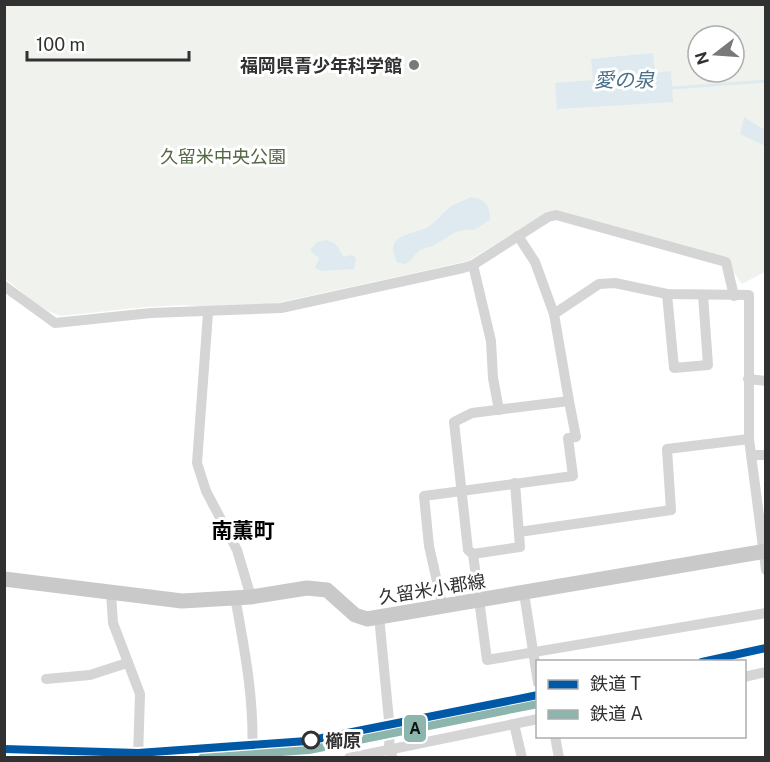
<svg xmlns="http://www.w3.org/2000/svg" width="770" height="762" font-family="'Public Sans','Noto Sans JP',sans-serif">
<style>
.green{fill:#f0f3ed;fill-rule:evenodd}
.water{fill:#dee9f0}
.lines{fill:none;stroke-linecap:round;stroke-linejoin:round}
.stream{stroke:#dee9f0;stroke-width:3}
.minor{stroke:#d5d5d5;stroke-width:10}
.primary{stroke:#c9c9c9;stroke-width:15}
.rail-1-casing{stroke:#fff;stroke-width:12}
.rail-2-casing{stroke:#fff;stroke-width:12}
.rail-1{stroke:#0059a6;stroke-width:8}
.rail-2{stroke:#8cb5ad;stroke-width:8}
.poi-dot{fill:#797979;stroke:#fff;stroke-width:2}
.stop-dot{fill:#fff;stroke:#313131;stroke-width:3}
.labels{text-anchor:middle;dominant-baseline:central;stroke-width:6;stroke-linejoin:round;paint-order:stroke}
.poi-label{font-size:18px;font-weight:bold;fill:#313131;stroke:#fff;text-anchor:end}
.park-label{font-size:18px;fill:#546743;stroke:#fff}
.street-label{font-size:18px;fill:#313131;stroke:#fff}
.stop-label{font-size:18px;font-weight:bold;fill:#313131;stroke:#fff;text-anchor:start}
.water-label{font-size:20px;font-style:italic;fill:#48708a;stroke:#fff}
.quarter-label{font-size:21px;font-weight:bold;fill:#000;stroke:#fff}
.line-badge{stroke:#fff;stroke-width:2}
.pale-badge-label{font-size:16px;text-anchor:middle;font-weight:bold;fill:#111}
</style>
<rect width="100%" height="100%" fill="#fff"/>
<path class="green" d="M 5,5 L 765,5 L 765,272 L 742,284 L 726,262 L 547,213 L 468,261 L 277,303 L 225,308 L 184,305 L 146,307 L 61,316 L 40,308 L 5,278 ZM 698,36 L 734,36 L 734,72 L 698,72 Z"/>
<g class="water">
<path d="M 653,53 L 655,73 L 671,71 L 673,102 L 557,109 L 555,83 L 593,80 L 591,59 Z"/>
<path d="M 744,117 L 765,130 L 765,146 L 740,134 Z"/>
<path d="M 470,197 C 485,199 490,205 490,220 L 474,230 C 456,227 447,239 432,246 C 427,248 423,248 419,251 C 411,257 410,268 397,262 C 383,233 411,236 428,227 C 436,222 442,214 449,208 C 455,203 464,201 470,197 Z"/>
<path d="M 326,240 C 336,242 339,248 343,257 L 352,255 L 356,258 L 354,269 L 322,271 L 315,268 L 319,258 L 310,250 L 317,242 Z"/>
</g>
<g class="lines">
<path class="stream" d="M 672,88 L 766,81"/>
<g class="minor">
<path d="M 518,236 L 535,262 L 554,314"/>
<path d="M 473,265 L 491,341 L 493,378 L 499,410"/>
<path d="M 4,286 L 55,323 L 151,313 L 281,308 L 463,268 L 473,265 L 548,217 L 556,215 L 726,262 L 734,296"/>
<path d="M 667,294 L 674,368 L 708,365 L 703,295"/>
<path d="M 208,313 L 197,463 L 206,491 L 237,550 L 251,597"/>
<path d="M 748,379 L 766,381"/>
<path d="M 751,455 L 766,455"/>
<path d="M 519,532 L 671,510 L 667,449 L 749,439"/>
<path d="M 473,554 L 520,547 L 515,483"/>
<path d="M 766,570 L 749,439 L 749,295 L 667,294 L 615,283 L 599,284 L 554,314 L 569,401 L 472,413 L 454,422 L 468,550 L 473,554 L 487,660 L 766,613"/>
<path d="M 111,593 L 113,623 L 140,694 L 138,758"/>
<path d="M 524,593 L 538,683"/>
<path d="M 235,597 C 245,651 255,703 252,758"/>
<path d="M 443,608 L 429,546 L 424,496 L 573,476 L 568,438 L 576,437 L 569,401"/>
<path d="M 379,616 L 390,731 L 389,748 L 393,758"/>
<path d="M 744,677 L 766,672"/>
<path d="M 46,679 L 90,675 L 127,663"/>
<path d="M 514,724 L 522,758"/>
<path d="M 555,736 L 559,758"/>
<path d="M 349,758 L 538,719"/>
</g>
<path class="primary" d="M 4,579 L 182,601 L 251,597 L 307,588 L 327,590 L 355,615 L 367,619 L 766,551"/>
<g class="rail-1-casing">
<g id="rail-1">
<path d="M 702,662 L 766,648"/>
<path d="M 4,749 L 138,753 L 307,741 L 538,695"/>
</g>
</g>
<g class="rail-2-casing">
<path id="rail-2" d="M 202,758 L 309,750 L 538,704"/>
</g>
<use href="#rail-1" class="rail-1"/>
<use href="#rail-2" class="rail-2"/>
</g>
<circle class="poi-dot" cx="414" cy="65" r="6"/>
<circle class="stop-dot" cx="311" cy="740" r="8"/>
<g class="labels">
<g class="poi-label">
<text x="402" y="65">福岡県青少年科学館</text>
</g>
<g class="park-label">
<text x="223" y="156">久留米中央公園</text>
</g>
<g class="street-label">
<text transform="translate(432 589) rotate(-9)">久留米小郡線</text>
</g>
<g class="stop-label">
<text x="325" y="740">櫛原</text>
</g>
<g class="water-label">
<text x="624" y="80">愛の泉</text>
</g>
<g class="quarter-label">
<text x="243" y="530">南薫町</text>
</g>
</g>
<rect class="line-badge" x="403" y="714" width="24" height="29" rx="6" fill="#8cb5ad"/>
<g class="pale-badge-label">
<text x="415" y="734">A</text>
</g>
<rect width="770" height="762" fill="none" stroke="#313131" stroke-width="12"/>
<rect x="536" y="660" width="210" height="78" fill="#ffffff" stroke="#adadad" stroke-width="1.5"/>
<rect x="548" y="680" width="30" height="9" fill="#0059a6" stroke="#adadad" stroke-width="1.5"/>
<text x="590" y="690" font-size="18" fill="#313131">鉄道 T</text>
<rect x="548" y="710" width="30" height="9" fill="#8cb5ad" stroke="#adadad" stroke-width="1.5"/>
<text x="590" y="720" font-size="18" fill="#313131">鉄道 A</text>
<g transform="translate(716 54) rotate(253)"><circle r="28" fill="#ffffff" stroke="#adadad" stroke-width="1.5"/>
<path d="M0-4.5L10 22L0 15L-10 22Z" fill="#797979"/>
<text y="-9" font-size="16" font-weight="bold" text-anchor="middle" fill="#313131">N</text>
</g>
<path d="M27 51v9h162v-9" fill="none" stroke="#313131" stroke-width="3"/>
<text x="36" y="51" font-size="18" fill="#313131" stroke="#ffffff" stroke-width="4.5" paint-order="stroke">100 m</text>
</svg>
